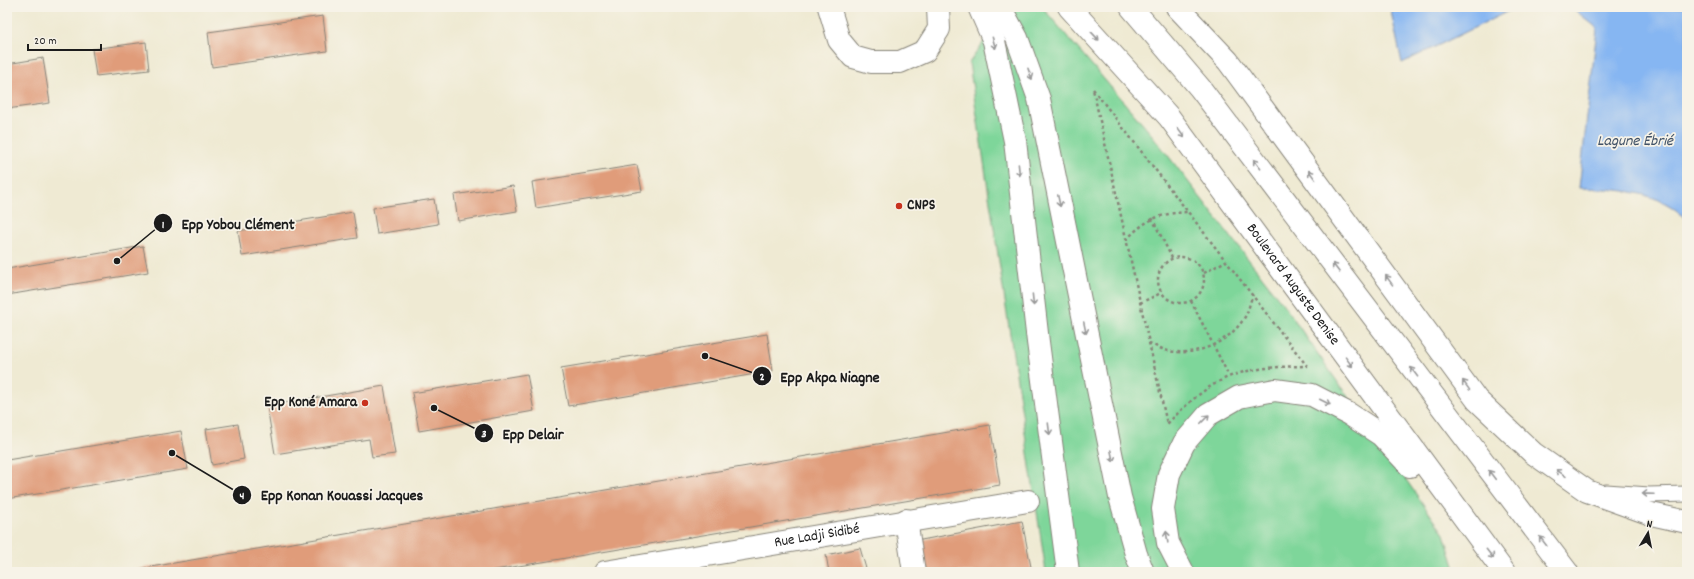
<svg xmlns="http://www.w3.org/2000/svg" width="1694" height="579" font-family="Dekko,sans-serif">
<style>
.green{fill:#7ed69a;stroke:#4d795b}
.water{fill:#86b6f2;stroke:#516987}
.building{fill:#e09c7a}
.lines{fill:none;stroke-linecap:round;stroke-linejoin:round}
.lane-casing{stroke:#868378;stroke-width:17}
.street-casing{stroke:#868378;stroke-width:24}
.highway-casing{stroke:#868378;stroke-width:24}
.path{stroke:#868378;stroke-width:2.5;stroke-dasharray:3 3;stroke-linecap:butt}
.lane{stroke:#fff;stroke-width:15}
.street{stroke:#fff;stroke-width:22}
.highway{stroke:#fff;stroke-width:22}
.oneway{stroke:#999}
.poi-dot{fill:#c8321e;stroke:#f7f3e8;stroke-width:1.5}
.labels{text-anchor:middle;dominant-baseline:central;stroke-width:3.5;stroke-linejoin:round;paint-order:stroke}
.poi-label{font-size:15px;font-weight:bold;fill:#1c1c1c;stroke:#f7f3e8;text-anchor:start}
.street-label{font-size:15px;fill:#1c1c1c;stroke:#f7f3e8}
.water-label{font-size:16px;font-style:italic;fill:#415267;stroke:#f7f3e8}
.leader{fill:none;stroke:#1c1c1c;stroke-width:1.5}
.callout-dot{fill:#1c1c1c;stroke:#f7f3e8;stroke-width:1.5}
.mark-label{font-size:12px;text-anchor:middle;font-weight:bold;fill:#fff}
.callout-label{font-size:16px;text-anchor:middle;font-weight:bold;fill:#1c1c1c;stroke:#f7f3e8;stroke-width:3.5;stroke-linejoin:round;paint-order:stroke}
</style>
<rect width="100%" height="100%" fill="#f7f3e8"/>
<filter id="ink" filterUnits="userSpaceOnUse"><feTurbulence type="fractalNoise" baseFrequency=".025" numOctaves="2"/><feDisplacementMap in="SourceGraphic" scale="8" xChannelSelector="R" yChannelSelector="G"/><feConvolveMatrix kernelMatrix="1 2 1 2 8 2 1 2 1" color-interpolation-filters="sRGB"/></filter>
<filter id="wash" filterUnits="userSpaceOnUse"><feTurbulence type="fractalNoise" baseFrequency=".012" numOctaves="4" result="noise"/><feDisplacementMap in="SourceGraphic" scale="16" xChannelSelector="R" yChannelSelector="G"/><feGaussianBlur stdDeviation="0.9" result="paint"/><feColorMatrix in="noise" values="0 0 0 0 0 0 0 0 0 0 0 0 0 0 0 0 0 1.4 0 .05"/><feComposite in="paint" operator="in"/></filter>
<g filter="url(#wash)">
<rect width="100%" height="100%" fill="#efead3"/>
<path class="green" d="M 1008,7 L 1042,7 L 1152,135 L 1283,304 L 1444,534 L 1456,572 L 1046,572 L 969,63 Z"/>
<g class="water">
<path d="M 1390,7 L 1517,7 L 1402,63 Z"/>
<path d="M 1571,7 L 1687,7 L 1687,221 C 1663,190 1614,189 1579,188 L 1597,28 Z"/>
</g>
<g id="blocks">
<g class="building">
<path d="M 323,16 L 327,51 L 212,67 L 208,32 Z"/>
<path d="M 146,42 L 149,70 L 96,76 L 92,49 Z"/>
<path d="M 43,58 L 50,103 L 7,109 L 7,64 Z"/>
<path d="M 637,165 L 642,191 L 536,208 L 532,182 Z"/>
<path d="M 513,186 L 517,211 L 458,221 L 454,195 Z"/>
<path d="M 434,199 L 438,224 L 377,234 L 373,208 Z"/>
<path d="M 353,212 L 357,238 L 242,256 L 238,231 Z"/>
<path d="M 143,246 L 148,272 L 7,295 L 7,269 Z"/>
<path d="M 767,334 L 773,371 L 568,406 L 561,368 Z"/>
<path d="M 527,374 L 534,411 L 419,431 L 412,393 Z"/>
<path d="M 384,386 L 395,454 L 372,457 L 369,439 L 275,454 L 267,406 Z"/>
<path d="M 238,424 L 244,459 L 212,465 L 206,429 Z"/>
<path d="M 990,425 L 1000,485 L 483,572 L 121,572 Z"/>
<path d="M 181,431 L 188,469 L 7,499 L 7,460 Z"/>
<path d="M 1022,521 L 1032,572 L 922,572 L 916,541 Z"/>
<path d="M 860,548 L 867,572 L 829,572 L 826,555 Z"/>
</g>
</g>
</g>
<g filter="url(#ink)">
<use href="#blocks" fill-opacity="0" stroke="#868378" stroke-width="1"/>
<g class="lines">
<g class="lane-casing">
<path id="lane" d="M 1606,492 L 1649,495 L 1687,494"/>
</g>
<g class="street-casing">
<g id="street">
<path d="M 829,7 L 839,40 L 853,57 L 871,62 L 900,62 L 925,51 L 939,29 L 938,7"/>
<path d="M 906,520 L 914,572"/>
<path id="s1" d="M 605,572 L 1028,501"/>
</g>
</g>
<g class="highway-casing">
<g id="highway">
<path d="M 979,7 L 994,41 L 1015,141 L 1038,342 L 1068,572"/>
<path d="M 1000,7 L 1017,38 L 1039,99 L 1120,497 L 1136,554 L 1143,572"/>
<path id="s2" d="M 1069,7 L 1169,117 L 1504,572"/>
<path d="M 1131,7 L 1200,88 L 1567,572"/>
<path d="M 1177,7 L 1228,61 L 1477,400 L 1533,453 L 1587,491 L 1651,514 L 1687,522"/>
<path d="M 1183,572 L 1168,543 L 1163,509 L 1169,474 L 1184,443 L 1208,415 L 1239,397 L 1275,390 L 1312,395 L 1349,414 L 1381,435 L 1410,466"/>
</g>
</g>
<g class="path">
<path d="M 1093,89 L 1307,366 C 1238,367 1216,374 1167,424 Z"/>
<path d="M 1152,218 L 1172,258"/>
<path d="M 1126,240 C 1146,219 1160,213 1189,212"/>
<circle cx="1181" cy="280" r="23"/>
<path d="M 1204,273 L 1226,261"/>
<path d="M 1191,301 L 1229,376"/>
<path d="M 1140,303 L 1161,293"/>
<path d="M 1149,343 C 1156,346 1163,350 1169,351 C 1198,357 1232,341 1246,315 C 1249,309 1250,301 1253,295"/>
</g>
<use href="#lane" class="lane"/>
<use href="#street" class="street"/>
<use href="#highway" class="highway"/>
</g>
<defs><path id="oneway-shaft" d="M-6 0H5M1.5-3L5.5 0L1.5 3" fill="none" stroke-width="1.6" stroke-linecap="round" stroke-linejoin="round"/></defs>
<g class="oneway">
<use href="#oneway-shaft" transform="translate(1095 36) rotate(47)"/>
<use href="#oneway-shaft" transform="translate(994 43) rotate(74)"/>
<use href="#oneway-shaft" transform="translate(1030 74) rotate(70)"/>
<use href="#oneway-shaft" transform="translate(1181 133) rotate(54)"/>
<use href="#oneway-shaft" transform="translate(1257 164) rotate(-127)"/>
<use href="#oneway-shaft" transform="translate(1019 170) rotate(84)"/>
<use href="#oneway-shaft" transform="translate(1312 175) rotate(-126)"/>
<use href="#oneway-shaft" transform="translate(1059 201) rotate(78)"/>
<use href="#oneway-shaft" transform="translate(1336 268) rotate(-127)"/>
<use href="#oneway-shaft" transform="translate(1389 280) rotate(-126)"/>
<use href="#oneway-shaft" transform="translate(1033 300) rotate(84)"/>
<use href="#oneway-shaft" transform="translate(1085 328) rotate(78)"/>
<use href="#oneway-shaft" transform="translate(1349 362) rotate(54)"/>
<use href="#oneway-shaft" transform="translate(1414 372) rotate(-127)"/>
<use href="#oneway-shaft" transform="translate(1466 385) rotate(-126)"/>
<use href="#oneway-shaft" transform="translate(1325 402) rotate(27)"/>
<use href="#oneway-shaft" transform="translate(1205 419) rotate(-46)"/>
<use href="#oneway-shaft" transform="translate(1049 429) rotate(83)"/>
<use href="#oneway-shaft" transform="translate(1112 456) rotate(78)"/>
<use href="#oneway-shaft" transform="translate(1561 473) rotate(-145)"/>
<use href="#oneway-shaft" transform="translate(1492 475) rotate(-127)"/>
<use href="#oneway-shaft" transform="translate(1648 494) rotate(-178)"/>
<use href="#oneway-shaft" transform="translate(1167 537) rotate(-98)"/>
<use href="#oneway-shaft" transform="translate(1543 541) rotate(-128)"/>
<use href="#oneway-shaft" transform="translate(1490 554) rotate(52)"/>
</g>
</g>
<g class="poi-dot">
<circle cx="899" cy="206" r="4"/>
<circle cx="365" cy="403" r="4"/>
</g>
<g class="labels">
<g class="poi-label">
<text x="907" y="206">CNPS</text>
<text x="357" y="403" text-anchor="end">Epp Koné Amara</text>
</g>
<g class="street-label">
<text stroke="none"><textPath href="#s2" startOffset="357">Boulevard Auguste Denise</textPath></text>
<text stroke="none"><textPath href="#s1" startOffset="215">Rue Ladji Sidibé</textPath></text>
</g>
<g class="water-label">
<text x="1635" y="141">Lagune Ébrié</text>
</g>
</g>
<path class="leader" d="M117 261L163 223M705 356L762 376M434 408L484 433M172 453L242 495"/>
<g class="callout-dot">
<circle cx="117" cy="261" r="4"/>
<circle cx="705" cy="356" r="4"/>
<circle cx="434" cy="408" r="4"/>
<circle cx="172" cy="453" r="4"/>
<circle cx="163" cy="223" r="10"/>
<circle cx="762" cy="376" r="10"/>
<circle cx="484" cy="433" r="10"/>
<circle cx="242" cy="495" r="10"/>
</g>
<g class="mark-label">
<text x="163" y="228">1</text>
<text x="762" y="380">2</text>
<text x="484" y="437">3</text>
<text x="242" y="499">4</text>
</g>
<g class="callout-label">
<text x="238" y="229">Epp Yobou Clément</text>
<text x="830" y="382">Epp Akpa Niagne</text>
<text x="533" y="439">Epp Delair</text>
<text x="342" y="500">Epp Konan Kouassi Jacques</text>
</g>
<rect width="1694" height="579" fill="none" stroke="#f7f3e8" stroke-width="24"/>
<g transform="translate(1648 533) rotate(10)" stroke="#f7f3e8" stroke-width="3" paint-order="stroke">
<path d="M0-3L7 15L0 10L-7 15Z" fill="#1c1c1c"/>
<text y="-6" font-size="11" font-weight="bold" text-anchor="middle" fill="#1c1c1c">N</text>
</g>
<path d="M28 44v6h73v-6" fill="none" stroke="#1c1c1c" stroke-width="2"/>
<text x="34" y="44" font-size="12" fill="#1c1c1c" stroke="#f7f3e8" stroke-width="3" paint-order="stroke">20 m</text>
</svg>
